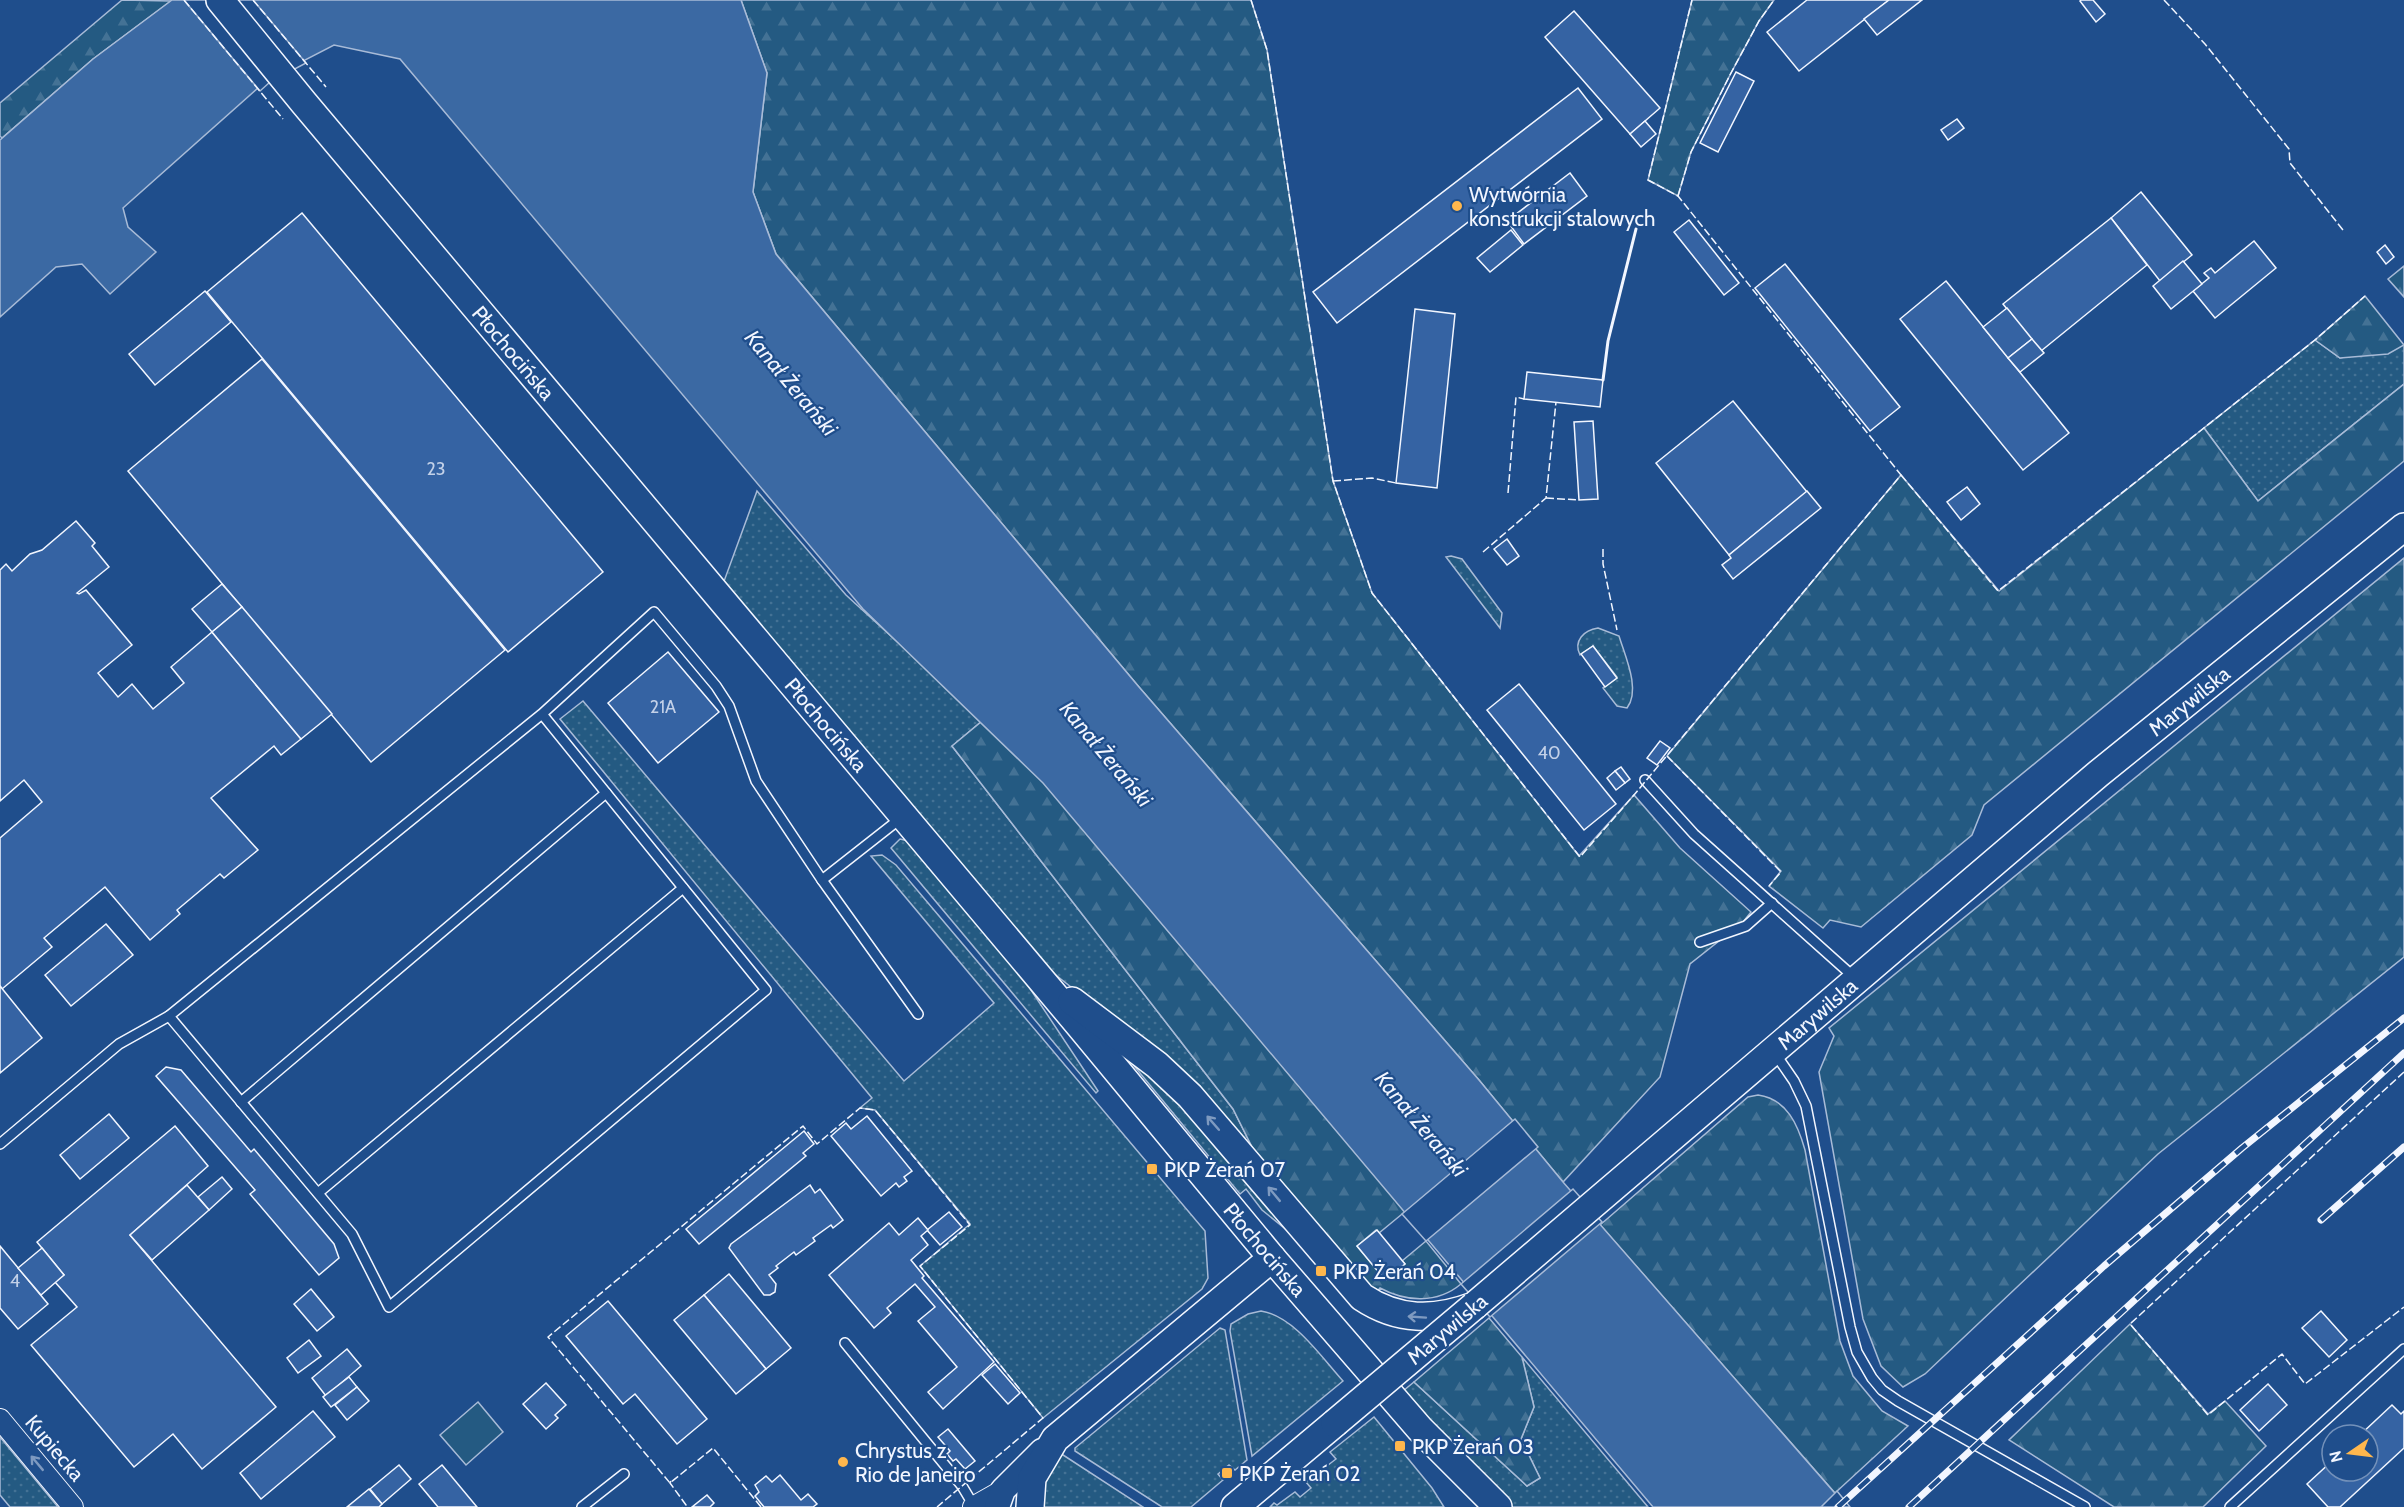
<svg xmlns="http://www.w3.org/2000/svg" width="2404" height="1507" font-family="Cabin,sans-serif">
<style>
.grass{fill:url(#grass-dots);stroke:#a8bbd7;stroke-width:1.5}
.forest{fill:url(#forest-firs);stroke:#a8bbd7;stroke-width:1.5}
.green{fill:#245a82;stroke:#a8bbd7;stroke-width:1.5}
.water{fill:#3b69a3;stroke:#a8bbd7;stroke-width:1.5}
.pier{fill:#1f4e8c;stroke:#a8bbd7;stroke-width:1.5}
.building{fill:#3563a3;stroke:#f2f6ff;stroke-width:1.5}
.lines{fill:none;stroke-linecap:round;stroke-linejoin:round}
.service-casing{stroke:#f2f6ff;stroke-width:12}
.minor-casing{stroke:#f2f6ff;stroke-width:22}
.tertiary-casing{stroke:#f2f6ff;stroke-width:27}
.secondary-casing{stroke:#f2f6ff;stroke-width:30}
.service{stroke:#1f4e8c;stroke-width:9}
.minor{stroke:#1f4e8c;stroke-width:20}
.tertiary{stroke:#1f4e8c;stroke-width:24}
.secondary{stroke:#1f4e8c;stroke-width:27}
.rail-casing{stroke:#f2f6ff;stroke-width:7}
.rail{stroke:#1f4e8c;stroke-width:4.5;stroke-dasharray:14;stroke-linecap:butt}
.secondary-bridge-casing{stroke:#f2f6ff;stroke-width:30;stroke-linecap:butt}
.secondary-bridge{stroke:#1f4e8c;stroke-width:27}
.fence{stroke:#f2f6ff;stroke-width:1.5;stroke-dasharray:8 3;stroke-linecap:butt}
.wall{stroke:#f2f6ff;stroke-width:3}
.oneway{stroke:#7e9ac0}
.poi-dot{fill:#ffb74d;stroke:#1f4e8c;stroke-width:2}
.labels{text-anchor:middle;dominant-baseline:central;stroke-width:4.5;stroke-linejoin:round;paint-order:stroke}
.number-label{font-size:18px;fill:#c3d1e8}
.poi-label{font-size:21px;fill:#f2f6ff;stroke:#1f4e8c;text-anchor:start}
.street-label{font-size:21px;fill:#f2f6ff;stroke:#1f4e8c}
.water-label{font-size:22px;font-style:italic;fill:#f2f6ff;stroke:#1f4e8c}
</style>
<defs>
<pattern id="grass-dots" width="8" height="8" patternUnits="userSpaceOnUse" patternTransform="scale(1.5)"><rect width="8" height="8" fill="#245a82"/><path d="M2 2h.1M6 6h.1" fill="none" stroke="#447295" stroke-width="1.8" stroke-linecap="round"/></pattern>
<pattern id="forest-firs" width="22" height="20" patternUnits="userSpaceOnUse" patternTransform="scale(1.5)"><rect width="22" height="20" fill="#245a82"/><path d="M5 1l3.5 6h-7zM16 11l3.5 6h-7z" fill="#447295"/></pattern>
</defs>
<rect width="100%" height="100%" fill="#1f4e8c"/>
<g class="grass">
<path d="M 2315,340 L 2340,358 L 2404,345 L 2404,384 L 2258,501 L 2204,428 Z"/>
<path d="M 757,491 L 846,595 L 983,720 L 952,746 L 1233,1109 L 1259,1161 L 1148,1048 L 1052,972 L 723,584 Z"/>
<path d="M 1451,556 L 1462,559 L 1502,613 L 1500,628 L 1446,557 Z"/>
<path d="M 1598,628 L 1619,636 C 1625,656 1641,690 1627,708 L 1617,706 L 1603,688 L 1617,677 L 1593,646 L 1580,655 C 1573,641 1584,630 1598,628 Z"/>
<path d="M 583,701 L 904,1081 L 994,1003 L 871,856 L 882,855 L 896,865 L 1205,1231 L 1208,1278 L 1202,1289 L 1043,1418 L 920,1266 L 970,1224 L 875,1110 L 860,1108 L 872,1098 L 560,719 Z"/>
<path d="M 900,839 L 908,841 L 1021,975 L 1098,1091 L 1096,1093 L 891,848 Z"/>
<path d="M 1130,1061 L 1167,1085 L 1299,1240 L 1262,1210 L 1246,1189 L 1240,1194 Z"/>
<path d="M 1261,1311 C 1294,1316 1322,1358 1343,1381 L 1252,1456 L 1230,1331 L 1231,1324 L 1248,1314 Z"/>
<path d="M 1220,1328 L 1225,1330 L 1247,1460 L 1235,1470 L 1229,1465 L 1218,1474 L 1223,1480 L 1191,1507 L 1162,1507 L 1075,1451 L 1075,1448 Z"/>
<path d="M 1522,1357 L 1648,1507 L 1509,1507 L 1403,1391 L 1414,1382 L 1527,1486 L 1540,1478 L 1521,1439 L 1534,1407 Z"/>
<path d="M 1374,1417 L 1432,1488 L 1444,1507 L 1270,1507 L 1274,1503 L 1277,1505 L 1295,1492 L 1300,1497 L 1311,1488 L 1306,1482 L 1336,1459 L 1330,1452 Z"/>
<path d="M 0,1437 L 58,1507 L 10,1507 L 0,1495 Z"/>
<path d="M 1060,1453 L 1143,1507 L 1040,1507 L 1041,1487 Z"/>
</g>
<g class="forest">
<path d="M 122,0 L 171,1 L 93,59 L 2,138 L 0,136 L 0,103 Z"/>
<path d="M 741,0 L 1251,0 L 1267,50 L 1333,481 L 1372,593 L 1579,856 L 1634,795 L 1680,848 L 1751,912 L 1743,922 L 1690,964 L 1660,1077 L 1563,1182 L 1479,1080 L 1139,687 L 776,254 L 753,192 L 767,73 Z"/>
<path d="M 1692,0 L 1774,0 L 1759,21 L 1731,73 L 1691,152 L 1678,196 L 1648,180 Z"/>
<path d="M 2404,266 L 2404,297 L 2388,279 Z"/>
<path d="M 2365,296 L 2404,345 L 2388,354 L 2340,358 L 2315,340 Z"/>
<path d="M 2404,384 L 2404,461 L 1984,805 L 1972,835 L 1861,927 L 1830,920 L 1823,928 L 1769,886 L 1781,871 L 1667,756 L 1901,475 L 1999,591 L 2204,428 L 2258,501 Z"/>
<path d="M 2404,558 L 2404,957 L 2158,1154 L 1925,1374 L 1903,1387 L 1881,1366 L 1863,1319 L 1819,1072 L 1834,1036 L 1829,1028 Z"/>
<path d="M 987,717 L 1124,874 L 1407,1210 L 1379,1233 L 1376,1230 L 1357,1246 L 1386,1280 L 1405,1264 L 1402,1261 L 1426,1241 L 1461,1284 C 1437,1304 1406,1302 1380,1288 L 1376,1293 L 1259,1161 L 1233,1109 L 952,746 Z"/>
<path d="M 1758,1095 C 1787,1099 1798,1125 1805,1150 L 1840,1341 L 1853,1376 L 1882,1411 L 1908,1426 L 1835,1493 L 1600,1225 L 1748,1097 Z"/>
<path d="M 1489,1318 L 1522,1357 L 1534,1407 L 1521,1439 L 1540,1478 L 1527,1486 L 1414,1382 Z"/>
<path d="M 2130,1324 L 2208,1414 L 2225,1401 L 2266,1446 L 2203,1507 L 2114,1507 L 2009,1440 Z"/>
</g>
<path class="green" d="M 478,1402 L 503,1432 L 466,1465 L 440,1435 Z"/>
<path class="water" d="M 172,0 L 741,0 L 767,73 L 753,192 L 776,254 L 1139,687 L 1479,1080 L 1563,1182 L 1847,1507 L 1653,1507 L 1043,783 L 863,609 L 400,59 L 334,45 L 268,79 L 123,208 L 128,227 L 156,252 L 110,294 L 82,264 L 56,267 L 0,317 L 0,140 L 93,59 Z"/>
<g class="pier">
<path d="M 184,0 L 253,0 L 306,63 L 270,82 L 260,91 Z"/>
<path d="M 1515,1119 L 1538,1147 L 1426,1241 L 1402,1214 Z"/>
<path d="M 1573,1189 L 1602,1222 L 1490,1317 L 1461,1284 Z"/>
<path d="M 1837,1491 L 1850,1507 L 1821,1507 Z"/>
</g>
<g class="building">
<path d="M 1807,0 L 1889,0 L 1799,71 L 1767,32 Z"/>
<path d="M 1889,0 L 1922,0 L 1877,35 L 1864,19 Z"/>
<path d="M 2081,0 L 2093,0 L 2105,14 L 2096,22 L 2080,1 Z"/>
<path d="M 1574,11 L 1660,108 L 1630,134 L 1545,37 Z"/>
<path d="M 1736,72 L 1754,81 L 1718,152 L 1700,143 Z"/>
<path d="M 1578,88 L 1602,119 L 1337,323 L 1313,292 Z"/>
<path d="M 1957,119 L 1964,128 L 1948,140 L 1941,130 Z"/>
<path d="M 1645,121 L 1656,134 L 1641,147 L 1630,134 Z"/>
<path d="M 1570,173 L 1587,196 L 1524,244 L 1507,221 Z"/>
<path d="M 2141,192 L 2192,255 L 2160,281 L 2111,218 Z"/>
<path d="M 302,213 L 603,572 L 508,652 L 207,292 Z"/>
<path d="M 2111,218 L 2147,265 L 2041,351 L 2003,304 Z"/>
<path d="M 1689,220 L 1739,283 L 1724,295 L 1674,232 Z"/>
<path d="M 1511,230 L 1523,245 L 1490,272 L 1477,258 Z"/>
<path d="M 2254,241 L 2276,268 L 2215,318 L 2193,291 L 2209,278 L 2204,273 L 2211,268 L 2215,273 Z"/>
<path d="M 2385,245 L 2394,257 L 2386,264 L 2377,252 Z"/>
<path d="M 2183,261 L 2202,284 L 2171,309 L 2153,286 Z"/>
<path d="M 1785,264 L 1900,407 L 1870,431 L 1755,288 Z"/>
<path d="M 1946,281 L 2069,433 L 2023,470 L 1900,319 Z"/>
<path d="M 205,291 L 231,322 L 155,385 L 129,354 Z"/>
<path d="M 2007,308 L 2032,339 L 2008,358 L 1983,327 Z"/>
<path d="M 1415,309 L 1455,314 L 1437,488 L 1396,483 Z"/>
<path d="M 2032,339 L 2044,353 L 2020,372 L 2008,358 Z"/>
<path d="M 262,359 L 505,650 L 371,762 L 128,471 Z"/>
<path d="M 1527,372 L 1603,380 L 1600,407 L 1524,399 Z"/>
<path d="M 1733,401 L 1807,492 L 1729,555 L 1656,463 Z"/>
<path d="M 1593,421 L 1598,499 L 1579,500 L 1574,422 Z"/>
<path d="M 1967,487 L 1980,504 L 1961,520 L 1947,502 Z"/>
<path d="M 1807,491 L 1821,508 L 1733,579 L 1722,565 L 1731,558 L 1729,555 Z"/>
<path d="M 76,521 L 95,543 L 92,546 L 109,567 L 77,593 L 79,594 L 86,590 L 132,645 L 98,673 L 118,697 L 132,684 L 153,709 L 184,683 L 171,667 L 212,632 L 301,739 L 281,755 L 274,746 L 211,798 L 258,850 L 224,878 L 220,874 L 177,910 L 180,914 L 150,940 L 105,887 L 44,938 L 52,947 L 2,989 L 0,986 L 0,838 L 42,802 L 24,780 L 0,801 L 0,570 L 6,564 L 12,571 L 30,554 L 42,550 Z"/>
<path d="M 1507,539 L 1519,556 L 1507,565 L 1494,549 Z"/>
<path d="M 222,584 L 242,607 L 212,632 L 192,609 Z"/>
<path d="M 242,607 L 332,714 L 301,739 L 212,632 Z"/>
<path d="M 1593,646 L 1617,678 L 1605,687 L 1581,654 Z"/>
<path d="M 668,652 L 719,712 L 658,763 L 608,703 Z"/>
<path d="M 1519,684 L 1616,804 L 1584,830 L 1487,710 Z"/>
<path d="M 1660,741 L 1670,748 L 1657,765 L 1647,758 Z"/>
<path d="M 1621,767 L 1630,779 L 1625,783 L 1615,771 Z"/>
<path d="M 1615,771 L 1625,783 L 1616,790 L 1607,778 Z"/>
<path d="M 106,924 L 133,955 L 71,1006 L 45,975 Z"/>
<path d="M 0,986 L 42,1038 L 0,1073 Z"/>
<path d="M 166,1067 L 181,1070 L 251,1152 L 254,1149 L 334,1244 L 339,1258 L 319,1275 L 250,1194 L 255,1190 L 156,1076 Z"/>
<path d="M 109,1114 L 129,1138 L 80,1179 L 60,1155 Z"/>
<path d="M 867,1116 L 912,1171 L 904,1177 L 907,1181 L 899,1187 L 896,1183 L 881,1196 L 831,1136 L 846,1123 L 851,1129 Z"/>
<path d="M 175,1126 L 208,1166 L 130,1235 L 276,1407 L 202,1469 L 173,1434 L 134,1467 L 31,1345 L 77,1307 L 55,1282 L 64,1275 L 37,1242 Z"/>
<path d="M 804,1131 L 814,1144 L 803,1153 L 806,1156 L 699,1244 L 686,1229 Z"/>
<path d="M 222,1177 L 232,1189 L 209,1210 L 198,1197 Z"/>
<path d="M 187,1185 L 209,1210 L 152,1260 L 130,1235 Z"/>
<path d="M 810,1185 L 815,1193 L 820,1189 L 843,1220 L 833,1228 L 831,1225 L 813,1238 L 815,1241 L 796,1255 L 794,1252 L 776,1266 L 778,1268 L 769,1275 L 776,1284 L 775,1292 L 770,1295 L 764,1295 L 729,1248 L 731,1244 Z"/>
<path d="M 949,1212 L 962,1227 L 940,1245 L 927,1230 Z"/>
<path d="M 918,1218 L 928,1230 L 921,1236 L 928,1245 L 911,1260 L 924,1276 L 922,1278 L 994,1362 L 943,1409 L 928,1392 L 957,1367 L 918,1321 L 935,1307 L 915,1284 L 887,1308 L 891,1313 L 874,1328 L 829,1275 L 889,1223 L 899,1235 Z"/>
<path d="M 1377,1230 L 1405,1264 L 1385,1280 L 1357,1246 Z"/>
<path d="M 0,1246 L 48,1304 L 18,1329 L 0,1308 Z"/>
<path d="M 42,1248 L 64,1275 L 41,1295 L 18,1268 Z"/>
<path d="M 729,1274 L 791,1348 L 766,1369 L 704,1295 Z"/>
<path d="M 311,1289 L 334,1317 L 317,1331 L 294,1304 Z"/>
<path d="M 704,1295 L 766,1369 L 736,1394 L 674,1320 Z"/>
<path d="M 608,1301 L 707,1419 L 677,1444 L 635,1394 L 623,1404 L 566,1336 Z"/>
<path d="M 2321,1311 L 2347,1340 L 2329,1357 L 2302,1328 Z"/>
<path d="M 309,1340 L 321,1356 L 298,1373 L 287,1358 Z"/>
<path d="M 347,1349 L 361,1366 L 326,1396 L 312,1378 Z"/>
<path d="M 995,1364 L 1020,1393 L 1008,1404 L 982,1375 Z"/>
<path d="M 349,1377 L 357,1387 L 331,1407 L 323,1397 Z"/>
<path d="M 546,1383 L 566,1405 L 555,1415 L 558,1418 L 546,1429 L 523,1404 Z"/>
<path d="M 2268,1384 L 2287,1405 L 2259,1431 L 2240,1410 Z"/>
<path d="M 357,1387 L 369,1401 L 347,1420 L 335,1405 Z"/>
<path d="M 2392,1405 L 2401,1414 L 2404,1411 L 2404,1448 L 2340,1507 L 2328,1507 L 2307,1484 L 2332,1461 L 2332,1471 L 2368,1471 L 2368,1435 L 2360,1435 Z"/>
<path d="M 313,1411 L 335,1437 L 261,1499 L 240,1473 Z"/>
<path d="M 948,1429 L 975,1461 L 965,1469 L 956,1459 L 953,1461 L 947,1454 L 950,1451 L 938,1437 Z"/>
<path d="M 399,1465 L 411,1479 L 382,1504 L 370,1489 Z"/>
<path d="M 442,1465 L 477,1507 L 438,1507 L 419,1484 Z"/>
<path d="M 780,1475 L 801,1500 L 808,1494 L 817,1504 L 813,1507 L 764,1507 L 755,1496 L 759,1492 L 755,1485 L 766,1476 L 772,1482 Z"/>
<path d="M 369,1489 L 382,1504 L 379,1507 L 347,1507 Z"/>
<path d="M 707,1495 L 714,1503 L 710,1507 L 692,1507 Z"/>
</g>
<g class="lines">
<g class="service-casing">
<g id="service">
<path d="M 542,714 L 169,1016 L 352,1234 L 389,1307 L 766,990 L 542,714 L 654,612 L 716,686 L 729,706 L 756,781 L 822,880"/>
<path d="M 1645,780 L 1694,834 L 1855,978"/>
<path d="M 901,818 L 822,880 L 918,1014"/>
<path d="M 1700,942 L 1746,926 L 1772,903"/>
<path d="M 1774,1052 L 1794,1081 L 1806,1106 L 1850,1327 L 1857,1352 L 1872,1378 L 1882,1390 L 1898,1401 L 2085,1507"/>
<path d="M 241,1102 L 606,793"/>
<path d="M 0,1144 L 119,1044 L 169,1016"/>
<path d="M 318,1193 L 683,888"/>
<path d="M 845,1343 L 962,1486 L 974,1506"/>
<path d="M 582,1507 L 624,1474"/>
<path d="M 2230,1507 L 2404,1349"/>
</g>
</g>
<g class="minor-casing">
<g id="minor">
<path d="M 0,1419 L 73,1507"/>
<path d="M 973,1507 L 1003,1490"/>
</g>
</g>
<g class="tertiary-casing">
<path id="tertiary" d="M 997,1507 L 1003,1490 L 1042,1451"/>
</g>
<g class="secondary-casing">
<g id="secondary">
<path id="s1" d="M 220,0 L 304,103 L 1080,1026 L 1272,1258 L 1420,1429 L 1498,1507"/>
<path id="s2" d="M 1072,1001 L 1157,1065 L 1190,1096 L 1362,1297 C 1398,1321 1434,1321 1474,1306 L 2098,774 L 2404,527"/>
<path d="M 1030,1507 L 1032,1478 L 1055,1439 L 1272,1258"/>
<path d="M 1235,1507 L 1335,1423"/>
</g>
</g>
<use href="#service" class="service"/>
<use href="#minor" class="minor"/>
<use href="#tertiary" class="tertiary"/>
<use href="#secondary" class="secondary"/>
<g class="rail-casing">
<g id="rail">
<path d="M 2321,1220 L 2404,1147"/>
<path d="M 1838,1507 L 2104,1266 L 2242,1148 L 2404,1018"/>
<path d="M 1909,1507 L 2404,1053"/>
</g>
</g>
<use href="#rail" class="rail"/>
<g class="secondary-bridge-casing">
<path id="secondary-bridge" d="M 1335,1423 L 1474,1306"/>
</g>
<use href="#secondary-bridge" class="secondary-bridge"/>
<g class="fence">
<path d="M 184,0 L 283,119"/>
<path d="M 253,0 L 326,87"/>
<path d="M 1251,0 L 1267,50 L 1333,481 L 1372,593 L 1580,857 L 1634,795 L 1901,475 L 1678,196 L 1648,180 L 1692,0"/>
<path d="M 2164,0 L 2205,44 L 2289,149 L 2290,163 L 2343,230"/>
<path d="M 1678,196 L 1691,152 L 1731,73 L 1759,21 L 1774,0"/>
<path d="M 1901,475 L 1998,591 L 2315,340 L 2365,296"/>
<path d="M 1333,481 L 1372,478 L 1396,483"/>
<path d="M 1508,493 L 1516,397 L 1524,399"/>
<path d="M 1546,498 L 1579,500"/>
<path d="M 1603,549 L 1603,564 L 1617,630"/>
<path d="M 1483,552 L 1546,498 L 1556,402"/>
<path d="M 1667,756 L 1781,872 L 1769,886"/>
<path d="M 2404,1072 L 2130,1324 L 2208,1415 L 2282,1354 L 2305,1384 L 2404,1307"/>
<path d="M 671,1481 L 670,1483 L 686,1505 L 683,1507"/>
<path d="M 761,1507 L 713,1448 L 670,1483 L 548,1337 L 803,1126 L 817,1144 L 860,1108 L 875,1110 L 970,1225 L 920,1266 L 1043,1418 L 937,1507"/>
</g>
<path class="wall" d="M 1603,380 L 1608,341 L 1636,229"/>
</g>
<defs><path id="oneway-shaft" d="M-6 0H5M1.5-3L5.5 0L1.5 3" fill="none" stroke-width="1.6" stroke-linecap="round" stroke-linejoin="round" transform="scale(1.5)"/></defs>
<g class="oneway">
<use href="#oneway-shaft" transform="translate(1213 1123) rotate(-131)"/>
<use href="#oneway-shaft" transform="translate(1274 1194) rotate(-130)"/>
<use href="#oneway-shaft" transform="translate(1417 1317) rotate(-176)"/>
<use href="#oneway-shaft" transform="translate(37 1463) rotate(-130)"/>
</g>
<g class="poi-dot">
<circle cx="1457" cy="206" r="6"/>
<rect x="1146" y="1163" width="12" height="12" rx="3"/>
<rect x="1315" y="1265" width="12" height="12" rx="3"/>
<rect x="1394" y="1440" width="12" height="12" rx="3"/>
<circle cx="843" cy="1462" r="6"/>
<rect x="1221" y="1467" width="12" height="12" rx="3"/>
</g>
<g class="labels">
<g class="number-label">
<text x="436" y="469">23</text>
<text x="663" y="707">21A</text>
<text x="1549" y="753">40</text>
<text x="15" y="1281">4</text>
</g>
<g class="poi-label">
<text x="1469" y="194">Wytwórnia<tspan x="1469" dy="24">konstrukcji stalowych</tspan></text>
<text x="1164" y="1169">PKP Żerań 07</text>
<text x="1333" y="1271">PKP Żerań 04</text>
<text x="1412" y="1446">PKP Żerań 03</text>
<text x="855" y="1450">Chrystus z<tspan x="855" dy="24">Rio de Janeiro</tspan></text>
<text x="1239" y="1473">PKP Żerań 02</text>
</g>
<g class="street-label">
<text stroke="none"><textPath href="#s1" startOffset="459">Płochocińska</textPath></text>
<text stroke="none"><textPath href="#s2" startOffset="1470">Marywilska</textPath></text>
<text stroke="none"><textPath href="#s1" startOffset="945">Płochocińska</textPath></text>
<text stroke="none"><textPath href="#s2" startOffset="984">Marywilska</textPath></text>
<text stroke="none"><textPath href="#s1" startOffset="1629">Płochocińska</textPath></text>
<text transform="translate(1447 1329) rotate(-40)">Marywilska</text>
<text transform="translate(55 1448) rotate(50)">Kupiecka</text>
</g>
<g class="water-label">
<text transform="translate(791 383) rotate(50)">Kanał Żerański</text>
<text transform="translate(1106 754) rotate(50)">Kanał Żerański</text>
<text transform="translate(1421 1124) rotate(50)">Kanał Żerański</text>
</g>
</g>
<g transform="translate(2350 1453) rotate(256)"><circle r="28" fill="#1f4e8c" stroke="#7391ba" stroke-width="1.5"/>
<path d="M0-4.5L10 22L0 15L-10 22Z" fill="#ffb74d"/>
<text y="-9" font-size="16" font-weight="bold" text-anchor="middle" fill="#f2f6ff">N</text>
</g>
</svg>
